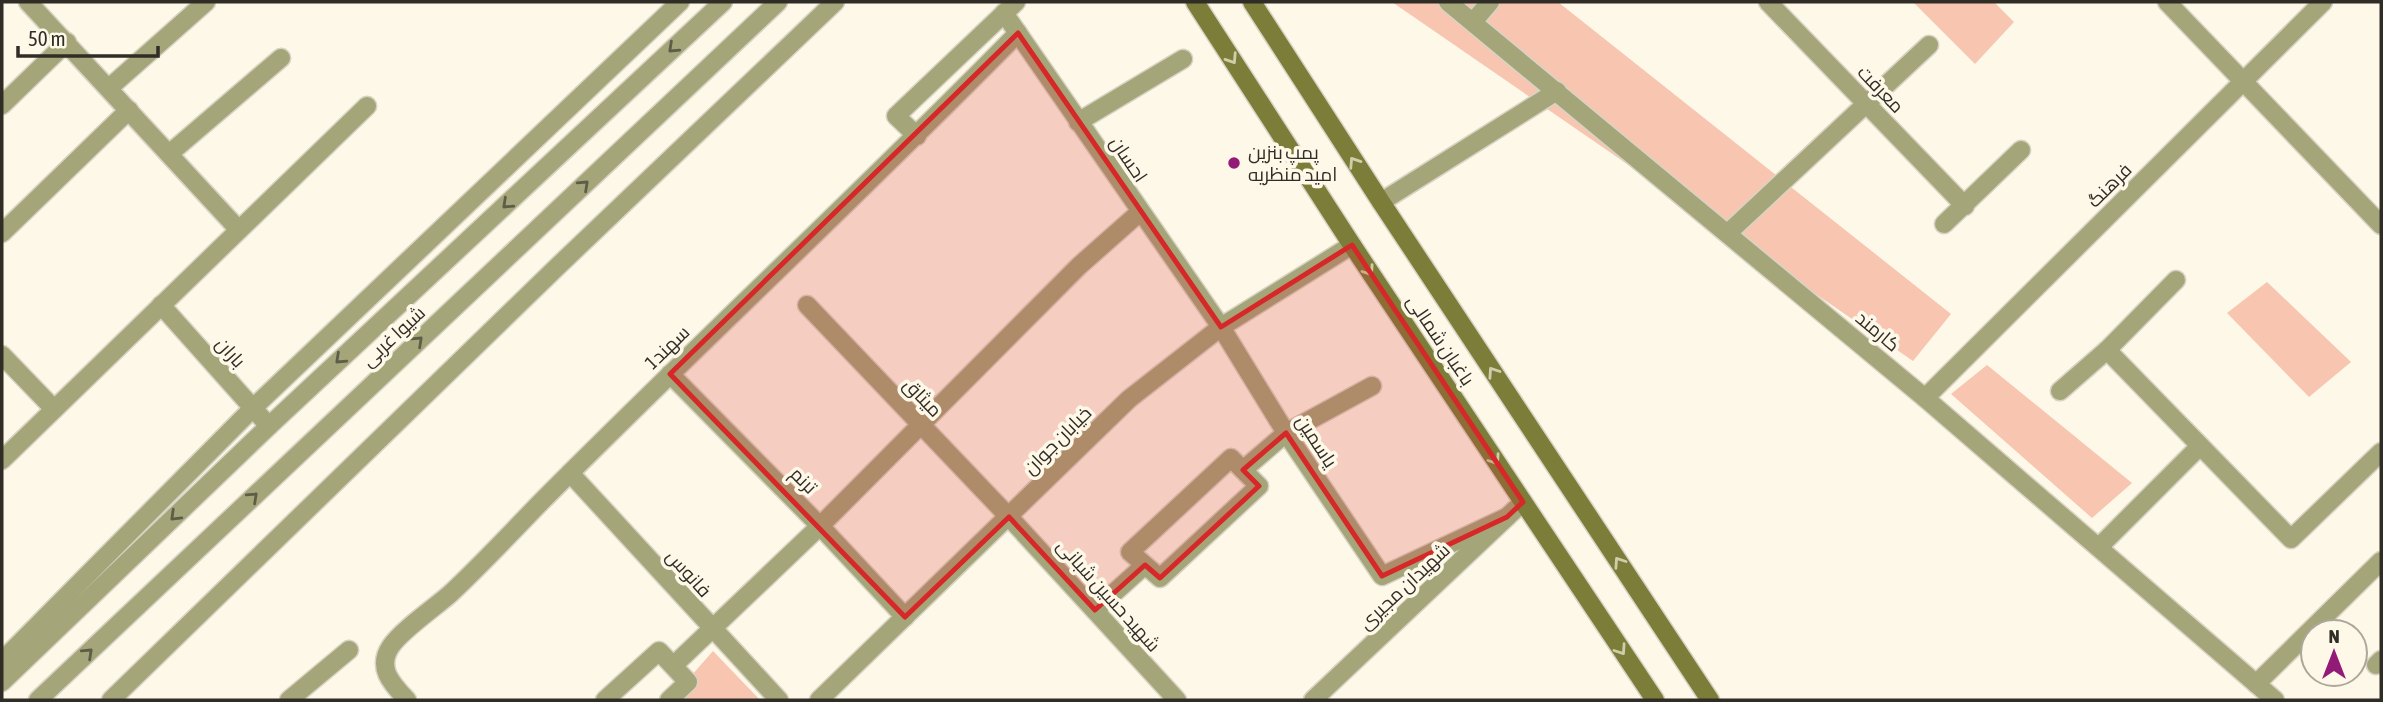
<svg xmlns="http://www.w3.org/2000/svg" width="2383" height="702" font-family="'Asap Condensed',Cairo,sans-serif">
<style>
.green{fill:#f7c5b0}
.lines{fill:none;stroke-linecap:round;stroke-linejoin:round}
.minor-casing{stroke:#d9d3c5;stroke-width:21}
.tertiary-casing{stroke:#d9d3c5;stroke-width:21}
.secondary-casing{stroke:#d9d3c5;stroke-width:21}
.minor{stroke:#a4a67a;stroke-width:18}
.tertiary{stroke:#a4a67a;stroke-width:18}
.secondary{stroke:#7c7d39;stroke-width:18}
.oneway{stroke:#5e5d48}
.oneway2{stroke:#d0cdab}
.marked{fill:#d62828;fill-opacity:0.2;stroke:#d62828;stroke-width:5;stroke-linejoin:round}
.poi-dot{fill:#931b78;stroke:#fef8e8;stroke-width:2.5}
.labels{text-anchor:middle;dominant-baseline:central;stroke-width:7;stroke-linejoin:round;paint-order:stroke}
.street-label{font-size:19px;fill:#302d26;stroke:#fef8e8}
.poi-label{font-size:19px;fill:#302d26;stroke:#fef8e8;text-anchor:start}
</style>
<rect width="100%" height="100%" fill="#fef8e8"/>
<g class="green">
<path d="M 1392,2 L 1558,2 L 1951,314 L 1913,361 Z"/>
<path d="M 1913,2 L 1994,2 L 2014,22 L 1975,64 Z"/>
<path d="M 2267,282 L 2351,362 L 2309,397 L 2227,313 Z"/>
<path d="M 1987,365 L 2132,483 L 2092,518 L 1951,394 Z"/>
<path d="M 713,651 L 760,700 L 670,700 Z"/>
</g>
<g class="lines">
<g class="minor-casing">
<g id="minor">
<path d="M 28,2 L 239,230"/>
<path d="M 1768,2 L 1965,206"/>
<path d="M 2167,2 L 2381,225"/>
<path d="M 1004,13 L 1221,327 L 1286,433 L 1382,576 L 1507,517"/>
<path d="M 1473,22 L 1490,2"/>
<path d="M 109,88 L 206,2"/>
<path d="M 2,105 L 67,42"/>
<path d="M 1078,122 L 1183,59"/>
<path d="M 917,136 L 896,116 L 1016,2"/>
<path d="M 169,154 L 281,58"/>
<path d="M 1944,224 L 2021,150"/>
<path d="M 2,233 L 129,110"/>
<path d="M 1728,233 L 1929,45"/>
<path d="M 161,305 L 269,426"/>
<path d="M 807,305 L 1009,517 L 1177,700"/>
<path d="M 2107,350 L 2291,539 L 2381,452"/>
<path d="M 2,355 L 54,409"/>
<path d="M 670,374 L 820,526 L 905,617"/>
<path d="M 2060,391 L 2107,350 L 2176,280"/>
<path d="M 2,460 L 367,106"/>
<path d="M 1243,470 L 1286,433 L 1372,386"/>
<path d="M 570,473 L 779,700"/>
<path d="M 2099,547 L 2200,446"/>
<path d="M 1095,610 L 1145,565 L 1160,578 L 1259,486 L 1231,458 L 1130,552 L 1145,565"/>
<path d="M 2,661 L 253,408 L 680,2"/>
<path d="M 674,665 L 820,526 L 1079,266 L 1140,212"/>
<path d="M 2376,665 L 2381,660"/>
<path d="M 2256,684 L 2381,561"/>
<path d="M 111,700 L 557,267 L 835,2"/>
<path d="M 289,700 L 349,650"/>
<path d="M 407,700 C 392,684 376,668 391,646 C 402,630 434,608 450,594 C 481,565 510,534 539,504 C 697,345 861,193 1018,33"/>
<path d="M 605,700 L 659,651 L 688,682 L 669,700"/>
<path d="M 819,700 L 1129,399 L 1221,327 L 1352,245"/>
<path d="M 1313,700 L 1523,502"/>
</g>
</g>
<g class="tertiary-casing">
<g id="tertiary">
<path d="M 1448,2 L 1925,398 L 2275,700"/>
<path d="M 1381,202 L 1557,91"/>
<path d="M 1925,398 L 2323,2"/>
<path d="M 2,682 L 269,426 L 723,2"/>
<path d="M 38,700 L 778,2"/>
</g>
</g>
<g class="secondary-casing">
<g id="secondary">
<path d="M 1195,2 L 1352,245 L 1655,700"/>
<path d="M 1252,2 L 1381,202 L 1710,700"/>
</g>
</g>
<use href="#minor" class="minor"/>
<use href="#tertiary" class="tertiary"/>
<use href="#secondary" class="secondary"/>
</g>
<defs><path id="oneway-chevron" d="M-2-3.5L2.5 0L-2 3.5" fill="none" stroke-width="1.6" stroke-linecap="round" stroke-linejoin="round" transform="scale(1.75)"/></defs>
<g class="oneway">
<use href="#oneway-chevron" transform="translate(673 48) rotate(137)"/>
<use href="#oneway-chevron" transform="translate(584 185) rotate(-43)"/>
<use href="#oneway-chevron" transform="translate(507 204) rotate(137)"/>
<use href="#oneway-chevron" transform="translate(418 341) rotate(-43)"/>
<use href="#oneway-chevron" transform="translate(340 359) rotate(137)"/>
<use href="#oneway-chevron" transform="translate(253 497) rotate(-43)"/>
<use href="#oneway-chevron" transform="translate(175 516) rotate(136)"/>
<use href="#oneway-chevron" transform="translate(88 653) rotate(-43)"/>
</g>
<g class="oneway2">
<use href="#oneway-chevron" transform="translate(1232 59) rotate(57)"/>
<use href="#oneway-chevron" transform="translate(1354 162) rotate(-123)"/>
<use href="#oneway-chevron" transform="translate(1369 271) rotate(56)"/>
<use href="#oneway-chevron" transform="translate(1493 372) rotate(-124)"/>
<use href="#oneway-chevron" transform="translate(1495 460) rotate(56)"/>
<use href="#oneway-chevron" transform="translate(1619 562) rotate(-124)"/>
<use href="#oneway-chevron" transform="translate(1621 650) rotate(56)"/>
</g>
<path class="marked" d="M 1018,33 L 1221,327 L 1352,245 L 1523,502 L 1507,517 L 1382,576 L 1286,433 L 1243,470 L 1259,486 L 1160,578 L 1145,565 L 1095,610 L 1009,517 L 905,617 L 670,374 Z"/>
<circle class="poi-dot" cx="1234" cy="163" r="7"/>
<g class="labels">
<g class="street-label">
<text transform="translate(1881 89) rotate(46)">معرفت</text>
<text transform="translate(1129 159) rotate(56)">احسان</text>
<text transform="translate(2109 185) rotate(-45)">فرهنگ</text>
<text transform="translate(1878 331) rotate(40)">کارمند</text>
<text transform="translate(393 336) rotate(-43)">شیوا غربی</text>
<text transform="translate(1441 340) rotate(56)">باغبان شمالی</text>
<text transform="translate(667 347) rotate(-44)">1سهند</text>
<text transform="translate(231 352) rotate(48)">باران</text>
<text transform="translate(923 397) rotate(46)">میثاق</text>
<text transform="translate(1057 440) rotate(-45)">خیابان جوان</text>
<text transform="translate(1317 441) rotate(57)">یاسمین</text>
<text transform="translate(804 480) rotate(45)">ترنم</text>
<text transform="translate(689 573) rotate(48)">فانوس</text>
<text transform="translate(1404 586) rotate(-43)">شهیدان مجیری</text>
<text transform="translate(1109 595) rotate(48)">شهید حسین شبانی</text>
</g>
<g class="poi-label">
<text x="1248" y="152">پمپ بنزین<tspan x="1248" dy="22">امید منظریه</tspan></text>
</g>
</g>
<rect width="2383" height="702" fill="none" stroke="#302d26" stroke-width="7"/>
<g transform="translate(2334 653)"><circle r="33" fill="#fef8e8" stroke="#aca79a" stroke-width="2"/>
<path d="M0-5L12 26L0 18L-12 26Z" fill="#931b78"/>
<text y="-10" font-size="19" font-weight="bold" text-anchor="middle" fill="#302d26">N</text>
</g>
<path d="M18 46v10h140v-10" fill="none" stroke="#302d26" stroke-width="3.5"/>
<text x="28" y="46" font-size="21" fill="#302d26" stroke="#fef8e8" stroke-width="5" paint-order="stroke">50 m</text>
</svg>
